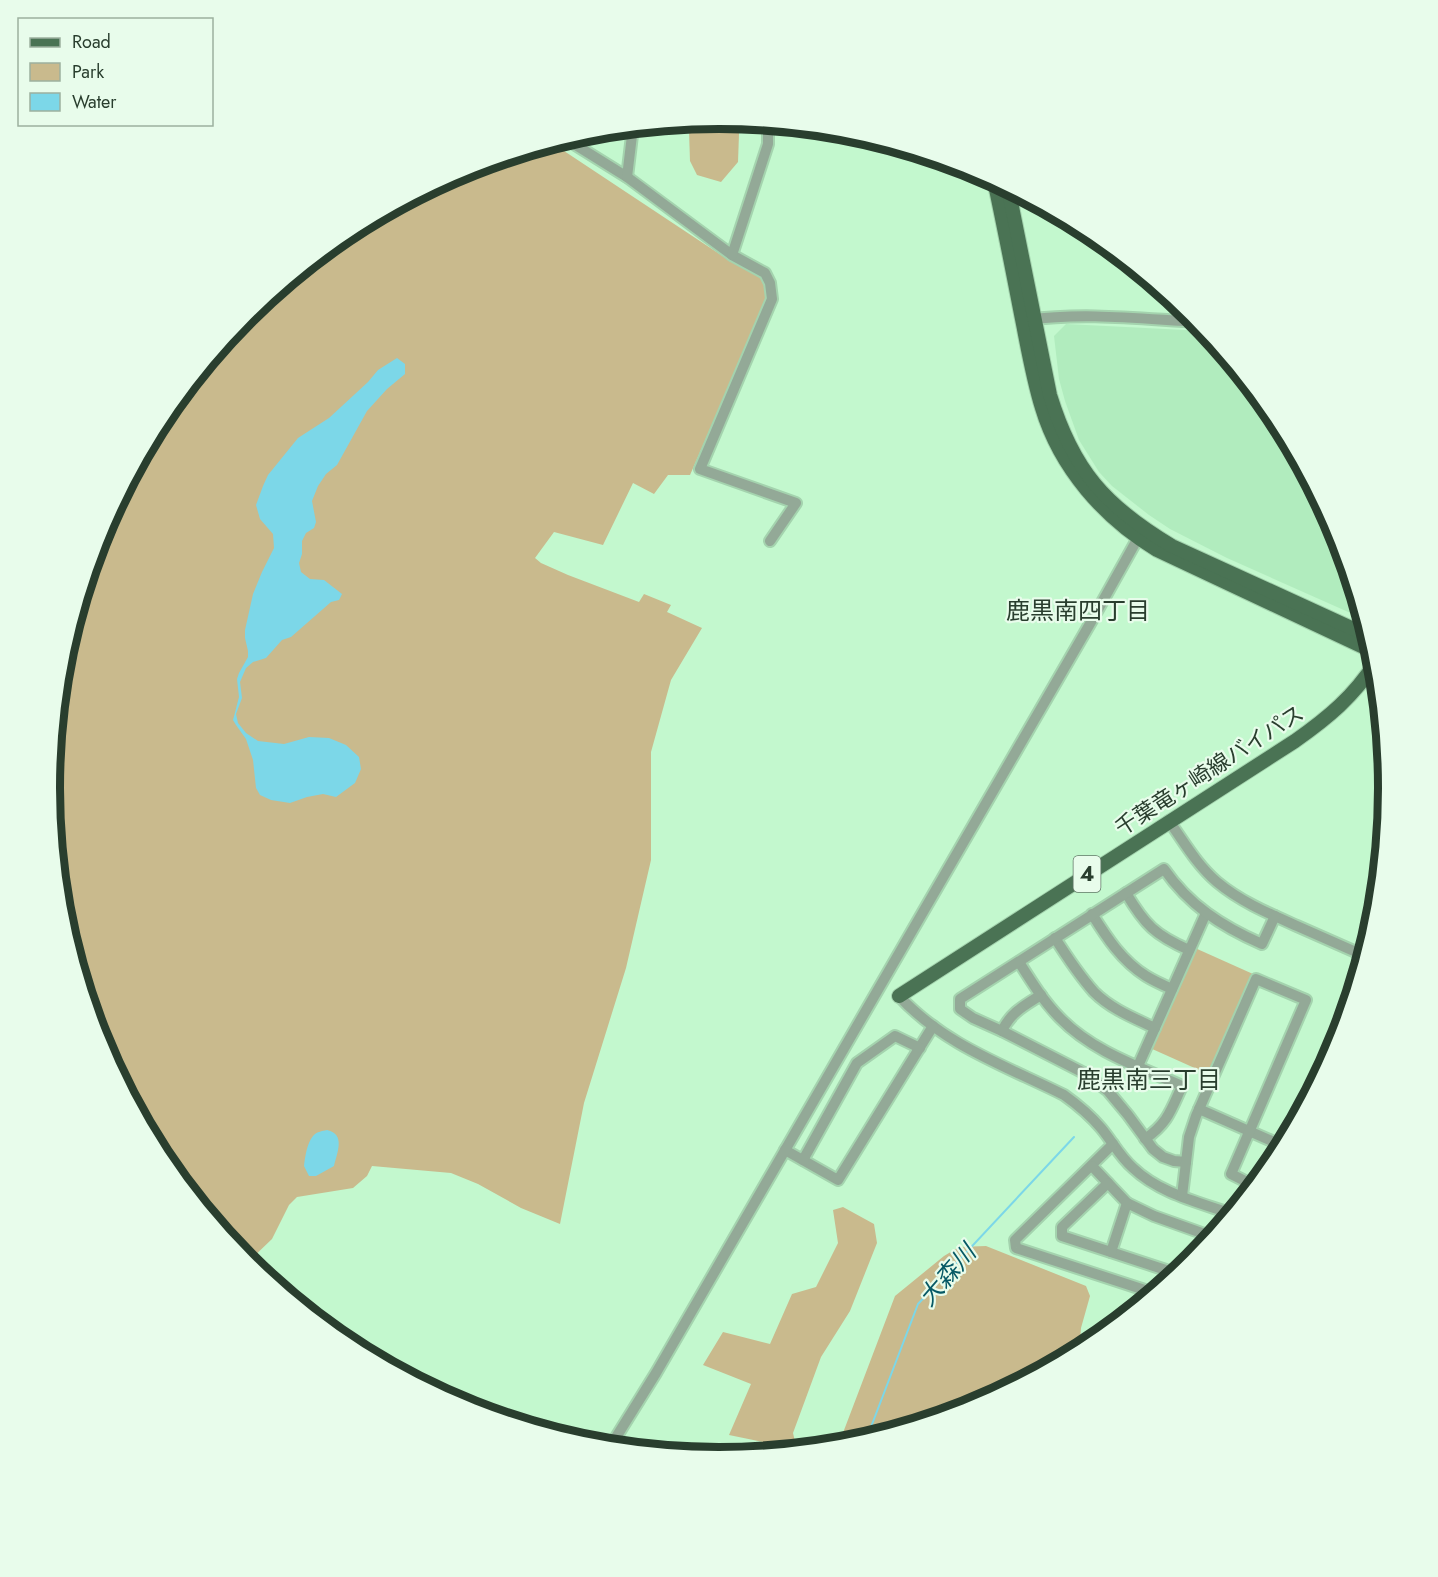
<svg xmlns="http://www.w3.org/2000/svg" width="1438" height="1577" font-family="Jost,'Noto Sans JP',sans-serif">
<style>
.built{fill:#b1ecbe}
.green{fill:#c9ba8d}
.water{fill:#7cd7e8}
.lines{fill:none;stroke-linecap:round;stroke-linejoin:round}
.stream{stroke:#7cd7e8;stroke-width:2}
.minor-casing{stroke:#a4d3ae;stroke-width:14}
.major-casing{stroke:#a4d3ae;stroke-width:16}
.minor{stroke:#93a997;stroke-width:10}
.major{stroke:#4a7354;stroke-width:14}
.labels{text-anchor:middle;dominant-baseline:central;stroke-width:4.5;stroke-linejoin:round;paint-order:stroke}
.shield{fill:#e8fceb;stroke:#627767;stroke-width:1.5}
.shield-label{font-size:21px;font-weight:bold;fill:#293e2e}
.street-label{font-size:22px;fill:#293e2e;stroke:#e8fceb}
.neighbourhood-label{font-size:24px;fill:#293e2e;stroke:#e8fceb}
.water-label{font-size:24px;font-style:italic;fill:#065965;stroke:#e8fceb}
.rim{fill:none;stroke:#293e2e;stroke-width:8}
</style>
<rect width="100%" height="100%" fill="#c3f8ce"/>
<path class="built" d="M 1066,324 L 1205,331 L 1276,417 L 1338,533 L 1364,619 L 1227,558 L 1170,529 L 1149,515 L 1112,486 L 1099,472 L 1079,440 L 1065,401 L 1059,379 L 1054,336 Z"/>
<g class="green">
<path d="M 719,119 L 736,121 L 738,122 L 739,134 L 738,162 L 721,182 L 697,175 L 690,161 L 689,131 L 698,121 Z"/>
<path d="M 552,143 L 721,255 L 761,276 L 765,283 L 766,301 L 690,475 L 668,475 L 654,494 L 633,483 L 603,545 L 554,532 L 535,558 L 541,563 L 568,575 L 639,602 L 644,594 L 671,605 L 667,612 L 702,628 L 671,680 L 651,752 L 651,860 L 626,968 L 584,1103 L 560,1224 L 521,1208 L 478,1184 L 451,1173 L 372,1166 L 367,1176 L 353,1188 L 297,1197 L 289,1205 L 272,1239 L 247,1263 L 162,1160 L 100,1044 L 62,919 L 50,788 L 62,658 L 101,532 L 163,416 L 246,315 L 347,232 L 463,170 Z"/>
<path d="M 1195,948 L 1253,974 L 1208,1074 L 1150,1048 Z"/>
<path d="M 843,1207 L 874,1224 L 877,1243 L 850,1311 L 821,1357 L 793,1433 L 797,1450 L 763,1454 L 763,1442 L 729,1435 L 751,1384 L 703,1365 L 723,1332 L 770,1344 L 792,1294 L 816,1287 L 838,1243 L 833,1210 Z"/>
<path d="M 986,1246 L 1086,1286 L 1090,1296 L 1081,1328 L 1079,1352 L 975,1407 L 849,1445 L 838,1446 L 895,1296 L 944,1256 L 959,1247 Z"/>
</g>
<g class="water">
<path d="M 397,358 L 405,364 L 405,374 L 387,389 L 367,411 L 337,465 L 326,474 L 318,486 L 312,501 L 316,522 L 314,528 L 306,533 L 302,541 L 302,554 L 299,563 L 301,572 L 310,579 L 324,580 L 342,594 L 339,600 L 331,602 L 291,637 L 282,640 L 266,658 L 253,662 L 246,668 L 240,682 L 242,698 L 236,714 L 238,723 L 246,733 L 258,741 L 284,744 L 309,737 L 329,738 L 346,745 L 359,757 L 361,769 L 355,783 L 336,797 L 323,794 L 307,797 L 290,803 L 271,800 L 260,795 L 256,788 L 253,760 L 246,739 L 236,725 L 233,720 L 239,697 L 237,679 L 239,673 L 248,657 L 248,651 L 245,638 L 245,630 L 253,594 L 262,572 L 274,548 L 273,534 L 260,519 L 256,505 L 263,486 L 268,475 L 298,438 L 329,418 L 368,382 L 378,370 Z"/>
<path d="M 327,1130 C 346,1134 337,1153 334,1166 L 316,1176 L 309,1176 L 304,1166 C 305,1157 307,1143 313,1136 C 316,1132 322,1131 327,1130 Z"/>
</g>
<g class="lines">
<path class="stream" d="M 866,1440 L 918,1304 L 1074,1137"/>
<g class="minor-casing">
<g id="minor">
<path d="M 566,139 L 627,177 L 732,255 L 765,273 L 770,283 L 772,299 L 700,469 L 796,503 L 770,541"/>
<path d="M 627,177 L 633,127"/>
<path d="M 732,255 L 768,144 L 768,124"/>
<path d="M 1028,320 C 1084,312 1142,319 1198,322"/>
<path d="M 1169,821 C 1184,842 1197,865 1217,882 C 1241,902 1270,914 1297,926 C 1320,936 1342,946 1365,956"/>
<path d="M 1126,893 C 1145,925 1155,935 1189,950"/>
<path d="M 1092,914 C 1107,938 1122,961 1146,976 C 1154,981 1163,985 1172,989"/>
<path d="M 1055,938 C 1067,957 1079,975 1094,992 C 1111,1009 1134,1018 1155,1028"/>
<path d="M 1019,962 C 1031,981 1044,1002 1060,1018 C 1093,1052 1140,1067 1182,1086 C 1171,1110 1168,1123 1145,1139"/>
<path d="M 899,996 C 944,1045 1006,1066 1064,1095 C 1078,1105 1090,1115 1101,1128 C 1112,1141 1120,1157 1133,1168 C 1159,1193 1198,1202 1232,1214"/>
<path d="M 1002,1031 C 1011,1012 1024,1006 1041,995"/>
<path d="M 1138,1066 L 1206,913"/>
<path d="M 1199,1109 L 1283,1146"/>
<path d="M 1113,1144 L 1015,1240 L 1016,1248 L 1154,1293"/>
<path d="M 785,1150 L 838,1180 L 933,1026"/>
<path d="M 803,1160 L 857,1063 L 895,1036 L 920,1048"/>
<path d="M 1186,1162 L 1174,1161 L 1163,1157 L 1153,1149 L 1128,1115 L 1108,1091 L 1084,1073 L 1002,1031 L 973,1018 L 960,1009 L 960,999 L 1164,869 C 1189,905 1221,926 1262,944 L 1275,916"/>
<path d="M 1092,1166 L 1127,1203 L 1154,1216 L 1213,1237"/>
<path d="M 1108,1183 L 1062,1227 L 1062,1236 L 1178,1274"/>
<path d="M 1182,1196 L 1189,1137 L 1196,1116 L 1256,979 L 1306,1000 L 1231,1174 L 1255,1186"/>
<path d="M 1111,1252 L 1127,1203"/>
<path d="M 610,1447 L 656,1373 L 1091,622 L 1138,538"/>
</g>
</g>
<g class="major-casing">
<g id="major">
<path d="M 994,180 C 1004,226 1013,273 1022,319 C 1028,349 1033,379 1042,408 C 1060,468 1104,518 1157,550 L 1374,652"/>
<path d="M 1008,187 L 1050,395 C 1073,470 1105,506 1172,546 L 1369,636"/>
<path d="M 899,996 L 1295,741 C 1329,717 1353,697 1376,662"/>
</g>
</g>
<use href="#minor" class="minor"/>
<use href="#major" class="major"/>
</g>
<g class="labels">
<rect class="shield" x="1073.5" y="856" width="27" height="36" rx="4.5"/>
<g class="shield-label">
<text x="1087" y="874">4</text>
</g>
<g class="street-label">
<text transform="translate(1209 770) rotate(-33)">千葉竜ヶ崎線バイパス</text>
</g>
<g class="neighbourhood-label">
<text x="1078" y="610">鹿黒南四丁目</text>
<text x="1149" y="1079">鹿黒南三丁目</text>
</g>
<g class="water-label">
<text transform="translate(947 1275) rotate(-49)">大森川</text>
</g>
</g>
<path d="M0 0H1438V1577H0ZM60 788a659 659 0 1 1 1318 0a659 659 0 1 1-1318 0Z" fill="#e8fceb" fill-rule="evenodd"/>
<path class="rim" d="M60 788a659 659 0 1 1 1318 0a659 659 0 1 1-1318 0Z"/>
<rect x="18" y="18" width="195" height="108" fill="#e8fceb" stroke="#9cb09f" stroke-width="1.5"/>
<rect x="30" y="38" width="30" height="9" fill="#4a7354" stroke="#9cb09f" stroke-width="1.5"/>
<text x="72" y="48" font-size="18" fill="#293e2e">Road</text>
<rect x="30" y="63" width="30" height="18" fill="#c9ba8d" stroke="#9cb09f" stroke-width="1.5"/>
<text x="72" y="78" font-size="18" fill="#293e2e">Park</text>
<rect x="30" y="93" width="30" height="18" fill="#7cd7e8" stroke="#9cb09f" stroke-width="1.5"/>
<text x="72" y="108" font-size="18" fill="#293e2e">Water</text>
</svg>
